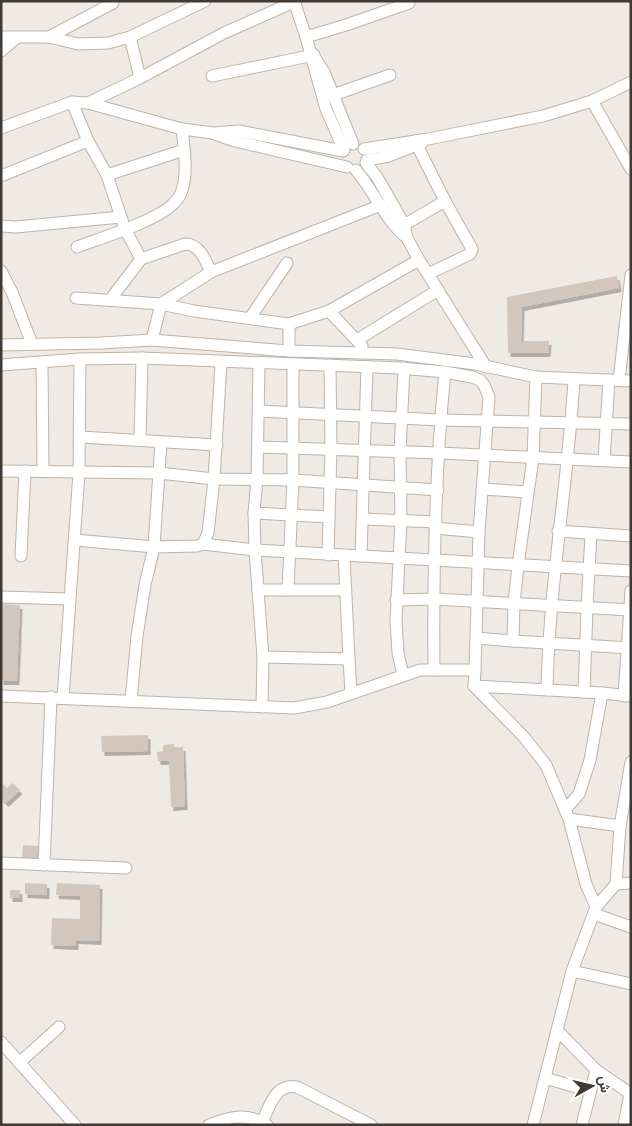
<svg xmlns="http://www.w3.org/2000/svg" width="632" height="1126" font-family="'Roboto Condensed',Vazirmatn,sans-serif">
<style>
.building{fill:#d3c6bd;filter:url(#shadow)}
.lines{fill:none;stroke-linecap:round;stroke-linejoin:round}
.street-casing{stroke:#bdb3aa;stroke-width:13}
.street{stroke:#fff;stroke-width:11}
</style>
<defs>
<filter id="shadow"><feDropShadow dx="2.5" dy="4" stdDeviation="0" flood-color="#0004"/></filter>
</defs>
<rect width="100%" height="100%" fill="#f0eae4"/>
<g class="building">
<path d="M 617,276 L 619,288 L 522,307 L 521,341 L 549,341 L 548,353 L 508,353 L 507,297 Z"/>
<path d="M 1,604 L 20,605 L 17,681 L 1,681 Z"/>
<path d="M 148,735 L 148,751 L 102,752 L 101,736 Z"/>
<path d="M 174,744 L 174,747 L 183,747 L 185,806 L 171,807 L 169,761 L 158,761 L 157,752 L 163,751 L 163,745 Z"/>
<path d="M 1,782 L 7,788 L 12,783 L 20,790 L 6,803 L 1,798 Z"/>
<path d="M 23,845 L 38,846 L 37,860 L 22,859 Z"/>
<path d="M 25,883 L 47,884 L 47,895 L 25,894 Z"/>
<path d="M 57,883 L 100,885 L 99,941 L 76,940 L 76,946 L 51,945 L 52,918 L 80,919 L 80,896 L 56,895 Z"/>
<rect x="10" y="890" width="10" height="8"/>
</g>
<g class="lines">
<g class="street-casing">
<g id="street">
<path d="M 294,1 L 306,37 L 326,109 L 344,150"/>
<path d="M 1,37 L 49,37 L 78,44 L 108,43 L 130,37 L 205,1"/>
<path d="M 49,37 L 113,3"/>
<path d="M 130,37 L 140,78"/>
<path d="M 306,37 L 346,25 L 409,3"/>
<path d="M 1,51 L 16,38"/>
<path d="M 313,55 L 324,72 L 353,144"/>
<path d="M 212,76 L 314,55"/>
<path d="M 333,95 L 390,75"/>
<path d="M 592,101 L 631,169"/>
<path d="M 72,102 L 88,141 L 107,175 L 125,229 L 141,259"/>
<path d="M 88,103 L 140,78 L 224,33 L 296,1"/>
<path d="M 1,128 L 72,102 L 88,103 L 182,129 L 213,133 L 239,131 L 343,151"/>
<path d="M 215,134 L 235,141 L 347,167"/>
<path d="M 415,141 L 445,201 L 472,249 L 470,254 L 428,274"/>
<path d="M 364,149 L 428,139 L 543,116 L 592,101 L 631,82"/>
<path d="M 367,160 L 389,156 L 422,143"/>
<path d="M 366,163 L 377,177 L 400,217 L 405,228 L 407,238 L 419,260 L 486,367"/>
<path d="M 356,170 C 374,191 385,220 407,238"/>
<path d="M 107,175 L 184,150"/>
<path d="M 1,176 L 88,141"/>
<path d="M 404,225 L 445,201"/>
<path d="M 1,226 L 16,227 L 121,217"/>
<path d="M 77,247 C 101,238 157,221 174,203 C 177,200 181,194 182,190 C 188,174 184,147 182,129"/>
<path d="M 1,271 L 12,292 L 32,344"/>
<path d="M 76,298 L 161,304 L 194,311 L 289,324 L 329,311 L 419,260"/>
<path d="M 110,300 L 141,259 L 185,244 C 200,244 205,260 211,272"/>
<path d="M 329,311 L 362,346"/>
<path d="M 250,318 L 287,263"/>
<path d="M 152,340 L 161,304 L 211,272 L 381,205"/>
<path d="M 357,340 L 438,290"/>
<path d="M 1,345 L 101,343 L 152,340 L 289,351 L 397,354 L 475,364 L 536,377 L 631,381"/>
<path d="M 289,351 L 289,324"/>
<path d="M 42,363 L 43,470"/>
<path d="M 259,363 L 257,479 L 254,513 L 328,517"/>
<path d="M 1,365 L 80,359 L 142,358 L 400,368 L 445,372 L 472,377 L 480,380 L 484,385 L 489,397 L 479,532 L 475,670"/>
<path d="M 536,377 L 533,458 L 518,565 L 514,604 L 513,641 L 631,648"/>
<path d="M 619,380 L 631,275"/>
<path d="M 259,411 L 440,420 L 631,424"/>
<path d="M 80,437 L 217,445"/>
<path d="M 140,440 L 142,358"/>
<path d="M 258,447 L 439,453 L 631,462"/>
<path d="M 604,460 L 609,380"/>
<path d="M 1,471 L 159,473 L 214,479 L 293,480 L 438,490"/>
<path d="M 482,489 L 528,492"/>
<path d="M 363,519 L 436,522"/>
<path d="M 435,528 L 479,532"/>
<path d="M 558,531 L 631,536"/>
<path d="M 75,540 L 154,547 L 197,546 L 203,544 L 208,533 L 214,479 L 221,363"/>
<path d="M 203,544 L 255,550 L 254,513"/>
<path d="M 328,555 L 331,449 L 330,365"/>
<path d="M 21,556 L 25,471"/>
<path d="M 361,556 L 367,367"/>
<path d="M 258,590 L 345,590"/>
<path d="M 288,590 L 293,480 L 293,364"/>
<path d="M 1,597 L 69,599"/>
<path d="M 396,600 L 434,599 L 631,610"/>
<path d="M 476,638 L 513,641"/>
<path d="M 263,657 L 349,659 L 344,555"/>
<path d="M 349,659 L 351,693"/>
<path d="M 434,670 C 433,570 435,471 445,372"/>
<path d="M 403,675 L 398,653 L 396,620 L 401,521 L 400,451 L 404,368"/>
<path d="M 474,686 L 524,737 L 546,765 L 569,819 L 586,884 L 596,907"/>
<path d="M 547,690 C 549,585 568,483 574,380"/>
<path d="M 584,692 L 587,608 L 591,534"/>
<path d="M 1,696 L 294,708 L 327,702 L 420,670 L 475,670 L 474,686 L 602,693 L 631,696"/>
<path d="M 624,696 L 631,591"/>
<path d="M 63,698 L 79,473 L 80,359"/>
<path d="M 131,701 L 137,636 L 145,585 L 154,547 L 161,442"/>
<path d="M 262,707 L 263,657 L 255,550 L 631,571"/>
<path d="M 565,810 L 579,794 L 590,760 L 602,693"/>
<path d="M 569,819 L 620,826"/>
<path d="M 1,863 L 126,868"/>
<path d="M 44,865 L 51,697"/>
<path d="M 616,884 L 631,883"/>
<path d="M 594,914 L 631,927"/>
<path d="M 572,971 L 631,984"/>
<path d="M 557,1030 L 596,1070 L 631,1094"/>
<path d="M 1,1042 L 75,1125"/>
<path d="M 19,1063 L 59,1027"/>
<path d="M 545,1078 L 590,1091"/>
<path d="M 262,1122 C 270,1106 275,1083 297,1087 L 371,1125"/>
<path d="M 209,1125 C 229,1117 247,1112 267,1125"/>
<path d="M 533,1125 L 572,971 L 596,907 L 616,884 L 620,826 L 631,762"/>
<path d="M 582,1125 L 596,1070"/>
<path d="M 624,1125 L 630,1094"/>
</g>
</g>
<use href="#street" class="street"/>
</g>
<rect width="632" height="1126" fill="none" stroke="#413a34" stroke-width="5"/>
<g transform="translate(592 1086) rotate(82)" stroke="#ffffff" stroke-width="4" paint-order="stroke">
<path d="M0-4L9 19L0 12L-9 19Z" fill="#413a34"/>
<text y="-8" font-size="14" font-weight="bold" text-anchor="middle" fill="#413a34">ش</text>
</g>
</svg>
